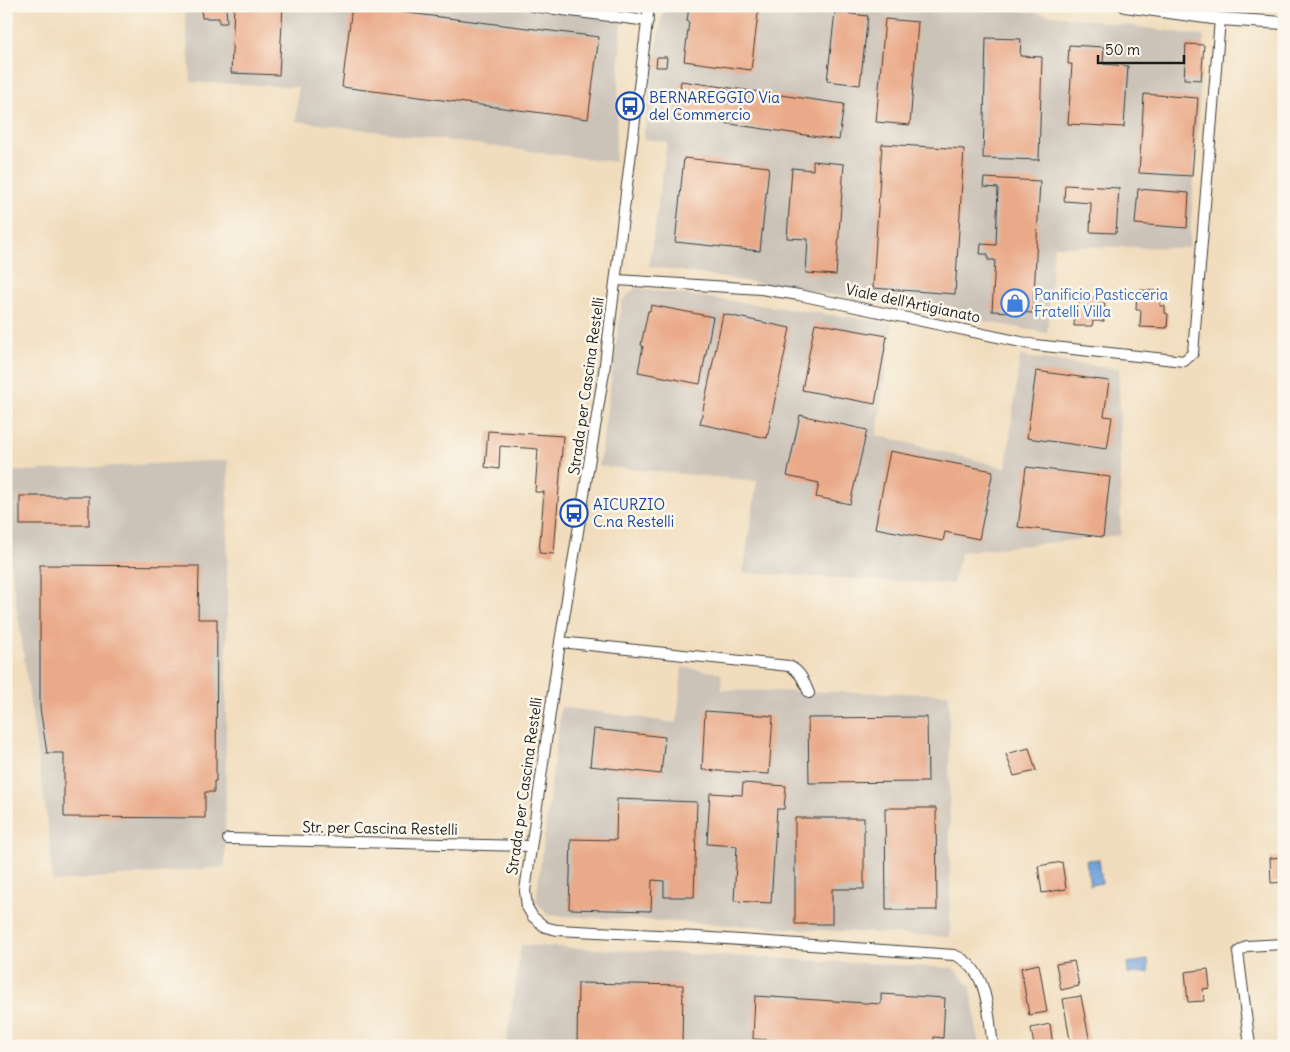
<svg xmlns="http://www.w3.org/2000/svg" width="1290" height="1052" font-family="Delius,sans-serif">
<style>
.industrial{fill:#cbc2b8}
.water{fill:#6ea0d9;stroke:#455e7a}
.building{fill:#eaaa89}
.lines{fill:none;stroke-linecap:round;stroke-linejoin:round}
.minor-casing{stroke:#3c3934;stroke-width:12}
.tertiary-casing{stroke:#3c3934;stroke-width:14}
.minor{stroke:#fff;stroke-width:10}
.tertiary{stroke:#fff;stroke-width:12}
.labels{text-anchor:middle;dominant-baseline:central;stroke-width:5;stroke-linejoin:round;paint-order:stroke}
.transit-label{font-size:15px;fill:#164399;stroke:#fbf7ec;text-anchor:start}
.shop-label{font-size:15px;fill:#366cbe;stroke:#fbf7ec;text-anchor:start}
.street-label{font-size:15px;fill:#1c1c1c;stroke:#fbf7ec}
</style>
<rect width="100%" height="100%" fill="#fbf7ec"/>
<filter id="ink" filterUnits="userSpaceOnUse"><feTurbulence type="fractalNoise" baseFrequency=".02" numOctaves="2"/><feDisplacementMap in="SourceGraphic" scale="10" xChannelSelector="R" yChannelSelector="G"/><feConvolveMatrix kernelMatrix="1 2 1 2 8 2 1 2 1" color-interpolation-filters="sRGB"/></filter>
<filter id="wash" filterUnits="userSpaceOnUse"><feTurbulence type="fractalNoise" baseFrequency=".0096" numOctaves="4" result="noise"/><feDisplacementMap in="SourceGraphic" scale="20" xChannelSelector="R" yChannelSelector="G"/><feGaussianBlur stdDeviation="1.12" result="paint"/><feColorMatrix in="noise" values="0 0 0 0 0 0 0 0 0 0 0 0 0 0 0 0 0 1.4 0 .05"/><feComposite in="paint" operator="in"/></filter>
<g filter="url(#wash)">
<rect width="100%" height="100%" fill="#f1ddbd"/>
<g class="industrial">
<path d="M 184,6 L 622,6 L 615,162 L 296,121 L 298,87 L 191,82 Z"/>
<path d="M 663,6 L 988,6 L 1204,36 L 1189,248 L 1054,246 L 1047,333 L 907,307 L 649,266 L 667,142 L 643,139 Z"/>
<path d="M 635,288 L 892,323 L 877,435 L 1006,468 L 1020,356 L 1119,369 L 1121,535 L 961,552 L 953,584 L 743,573 L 757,481 L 599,466 L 622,301 Z"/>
<path d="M 228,460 L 225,867 L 52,882 L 49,835 L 6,531 L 6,472 Z"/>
<path d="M 682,667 L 721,673 L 722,690 L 949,694 L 950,937 L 547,915 L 536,901 L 561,707 L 677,723 Z"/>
<path d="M 521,945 L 953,968 L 971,987 L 979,1046 L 506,1046 Z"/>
</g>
<g class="water">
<path d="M 1099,859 L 1102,883 L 1090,885 L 1086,860 Z"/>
<path d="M 1148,960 L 1149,972 L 1128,974 L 1127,963 Z"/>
</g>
<g id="blocks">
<g class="building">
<path d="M 201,6 L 226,6 L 227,23 L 219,23 L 219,18 L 202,18 Z"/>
<path d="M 234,6 L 283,6 L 279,75 L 231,73 Z"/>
<path d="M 352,6 L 599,37 L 588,119 L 342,87 Z"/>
<path d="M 689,6 L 759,6 L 751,70 L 684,61 L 689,22 L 687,22 Z"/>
<path d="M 835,12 L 868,16 L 860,85 L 827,81 Z"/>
<path d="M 885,19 L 918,22 L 910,125 L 876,122 Z"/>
<path d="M 986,38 L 1021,39 L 1020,56 L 1042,57 L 1039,160 L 983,158 Z"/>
<path d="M 1186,44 L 1204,45 L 1201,80 L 1184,79 Z"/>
<path d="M 1069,45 L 1104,47 L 1103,64 L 1128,66 L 1124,127 L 1068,124 L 1072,64 L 1068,64 Z"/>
<path d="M 657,57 L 667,57 L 666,67 L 656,67 Z"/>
<path d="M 681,81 L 844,104 L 839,140 L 676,116 Z"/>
<path d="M 1144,94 L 1198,98 L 1192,176 L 1139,173 Z"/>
<path d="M 882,144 L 964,149 L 955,294 L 873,288 Z"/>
<path d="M 684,158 L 769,167 L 760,251 L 675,242 Z"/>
<path d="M 813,161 L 844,164 L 836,275 L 806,273 L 808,239 L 787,238 L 792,168 L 813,170 Z"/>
<path d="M 984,178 L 1040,181 L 1033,313 L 992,311 L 995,260 L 988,260 L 988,254 L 980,254 L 981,244 L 996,245 L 998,188 L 983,187 Z"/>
<path d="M 1065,185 L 1119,188 L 1116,233 L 1090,232 L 1091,203 L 1064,201 Z"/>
<path d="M 1138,189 L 1189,193 L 1187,228 L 1135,224 Z"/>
<path d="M 1137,290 L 1161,291 L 1160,306 L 1165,306 L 1165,313 L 1168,314 L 1167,328 L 1140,327 L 1141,310 L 1136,310 Z"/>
<path d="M 1095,297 L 1098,303 L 1105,303 L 1104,321 L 1093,321 L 1092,326 L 1074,326 L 1075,308 L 1085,298 Z"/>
<path d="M 651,305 L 713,317 L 700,384 L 638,372 L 643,346 L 641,345 L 648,311 L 650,311 Z"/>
<path d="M 723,314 L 790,328 L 767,438 L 700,424 Z"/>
<path d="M 815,323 L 887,336 L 875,404 L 802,390 Z"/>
<path d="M 1036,371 L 1109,381 L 1104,416 L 1112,417 L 1107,449 L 1027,438 Z"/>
<path d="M 800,415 L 867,430 L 850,504 L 816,497 L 819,483 L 787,476 Z"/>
<path d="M 488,431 L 563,436 L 554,554 L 539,553 L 544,492 L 535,492 L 538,449 L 500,446 L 499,469 L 485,467 Z"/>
<path d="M 890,451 L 993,471 L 979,539 L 945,532 L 943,541 L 875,528 Z"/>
<path d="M 1026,467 L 1110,477 L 1103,537 L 1018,527 Z"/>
<rect x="20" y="496" width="69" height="29"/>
<path d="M 40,565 L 199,566 L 198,619 L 217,619 L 216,781 L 214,781 L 214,792 L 205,792 L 205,818 L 64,817 L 64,753 L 47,753 L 40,708 Z"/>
<path d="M 705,711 L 773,716 L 769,774 L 702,770 Z"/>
<path d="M 927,717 L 928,782 L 809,783 L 808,718 Z"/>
<path d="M 594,729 L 665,737 L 661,774 L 590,766 Z"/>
<path d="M 1029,748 L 1036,771 L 1014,776 L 1006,754 Z"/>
<path d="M 743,783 L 786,786 L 784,809 L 777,809 L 771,903 L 734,901 L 737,846 L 707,844 L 710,793 L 742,795 Z"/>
<path d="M 617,799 L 697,802 L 694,897 L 664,897 L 664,881 L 652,880 L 651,911 L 569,909 L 571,839 L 616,840 Z"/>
<path d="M 885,808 L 936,808 L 937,910 L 886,910 Z"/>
<path d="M 795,818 L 864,818 L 864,889 L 832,889 L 832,924 L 795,924 Z"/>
<path d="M 1284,857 L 1284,882 L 1271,883 L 1270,858 Z"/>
<path d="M 1062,862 L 1066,889 L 1042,893 L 1038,866 Z"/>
<path d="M 1074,961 L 1079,986 L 1061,990 L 1056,964 Z"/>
<path d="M 1039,964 L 1047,1012 L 1029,1015 L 1021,968 Z"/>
<path d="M 1208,969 L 1210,988 L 1203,989 L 1204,1001 L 1188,1002 L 1185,972 Z"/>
<path d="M 578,983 L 683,985 L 682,1046 L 577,1046 Z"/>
<path d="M 881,994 L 945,998 L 943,1038 L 934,1037 L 933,1046 L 810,1046 L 810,1042 L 753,1039 L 755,996 L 881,1004 Z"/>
<path d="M 1081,996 L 1090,1043 L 1071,1046 L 1063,999 Z"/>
<path d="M 1050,1024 L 1053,1046 L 1034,1046 L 1031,1028 Z"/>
</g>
</g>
</g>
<g filter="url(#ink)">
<use href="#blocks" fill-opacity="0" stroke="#3c3934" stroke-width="1"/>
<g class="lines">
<g class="minor-casing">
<g id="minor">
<path d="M 532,6 L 648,21"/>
<path d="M 649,6 L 604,372 L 560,642 L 525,891 L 527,907 L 533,917 L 545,927 L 557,930 L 697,937 L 954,955 C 989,968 988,1014 993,1046"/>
<path d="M 611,17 L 612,6"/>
<path d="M 617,280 L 761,289 L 799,295 L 1035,345 L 1184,361 L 1193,353 L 1220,19"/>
<path d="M 560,642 L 789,666 C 801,671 804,682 809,693"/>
<path d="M 228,839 L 531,846"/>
<path d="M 1250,1046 L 1238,952 L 1247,946 L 1284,944"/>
</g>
</g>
<g class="tertiary-casing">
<path id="tertiary" d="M 1125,6 L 1220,19 L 1284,23"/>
</g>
<use href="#minor" class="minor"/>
<use href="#tertiary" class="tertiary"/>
</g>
</g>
<defs>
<g id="bus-ring" transform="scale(1.4375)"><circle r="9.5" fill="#fbf7ec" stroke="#1a4fb4" stroke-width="1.5"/><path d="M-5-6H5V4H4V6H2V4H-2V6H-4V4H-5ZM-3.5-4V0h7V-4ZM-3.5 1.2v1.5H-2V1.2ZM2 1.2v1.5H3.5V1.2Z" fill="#1a4fb4"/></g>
<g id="shop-ring" transform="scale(1.4375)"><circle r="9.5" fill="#fbf7ec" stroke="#3f7fe0" stroke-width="1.5"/><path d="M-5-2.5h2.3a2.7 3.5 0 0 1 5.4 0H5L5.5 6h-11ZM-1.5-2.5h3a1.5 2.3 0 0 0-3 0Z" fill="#3f7fe0"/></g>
</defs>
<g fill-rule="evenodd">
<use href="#bus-ring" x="630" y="106"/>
<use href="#shop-ring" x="1015" y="303"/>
<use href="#bus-ring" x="574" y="513"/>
</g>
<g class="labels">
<g class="transit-label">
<text x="649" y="97">BERNAREGGIO Via<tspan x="649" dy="17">del Commercio</tspan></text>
<text x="593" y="504">AICURZIO<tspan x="593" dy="17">C.na Restelli</tspan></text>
</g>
<g class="shop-label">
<text x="1034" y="294">Panificio Pasticceria<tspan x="1034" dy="17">Fratelli Villa</tspan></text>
</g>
<g class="street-label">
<text transform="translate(913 303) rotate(12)">Viale dell'Artigianato</text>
<text transform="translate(586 386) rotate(-82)">Strada per Cascina Restelli</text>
<text transform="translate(524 786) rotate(-82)">Strada per Cascina Restelli</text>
<text transform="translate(380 828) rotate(1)">Str. per Cascina Restelli</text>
</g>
</g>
<rect width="1290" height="1052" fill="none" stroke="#fbf7ec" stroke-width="25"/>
<path d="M1098 55v8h86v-8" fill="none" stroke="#1c1c1c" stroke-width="2.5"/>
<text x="1105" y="55" font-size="15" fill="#1c1c1c" stroke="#fbf7ec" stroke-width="4" paint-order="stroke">50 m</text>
</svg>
